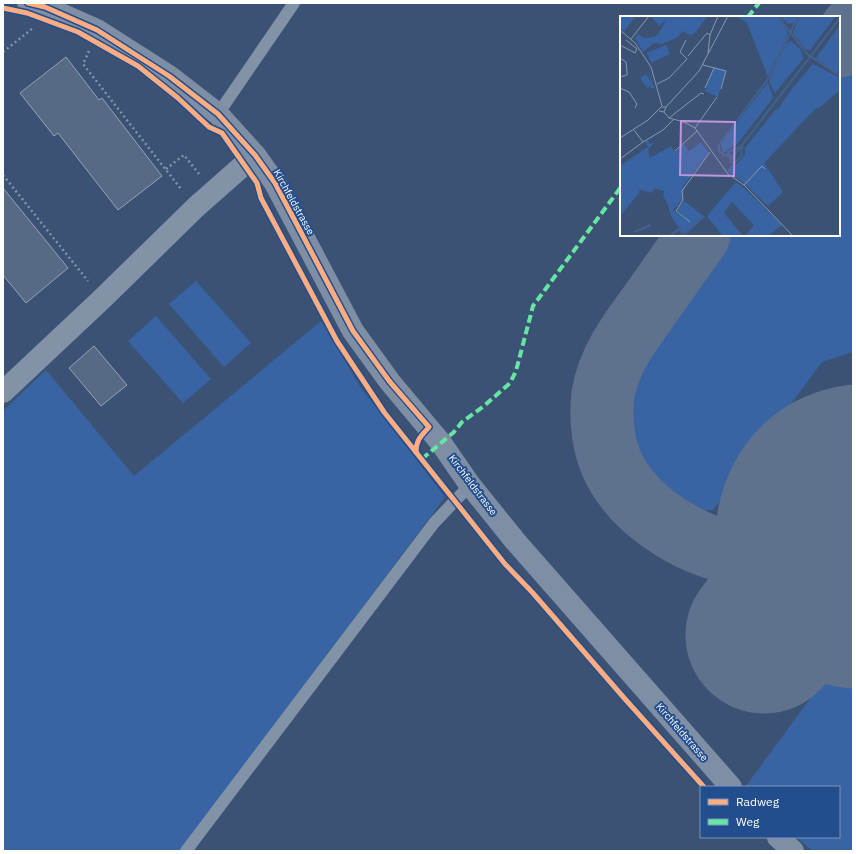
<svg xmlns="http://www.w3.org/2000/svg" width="856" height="854" font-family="'IBM Plex Sans',sans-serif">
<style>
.green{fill:#3864a3}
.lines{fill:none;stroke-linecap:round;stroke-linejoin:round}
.taxiway{stroke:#5e728e;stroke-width:63}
.runway{stroke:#5e728e;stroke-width:157}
.building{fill:#566a85;stroke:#96a3b7}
.path{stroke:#8293a8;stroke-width:2.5;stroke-dasharray:2 3;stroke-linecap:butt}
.lane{stroke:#8293a8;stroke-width:12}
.street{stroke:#8293a8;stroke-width:22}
.secondary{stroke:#7e8ea5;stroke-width:22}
.quiet{stroke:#66e7a1;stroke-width:4;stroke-dasharray:8 4;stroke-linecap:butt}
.cycleway-casing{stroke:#234e8d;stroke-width:8}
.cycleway{stroke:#ffac80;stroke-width:5}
.labels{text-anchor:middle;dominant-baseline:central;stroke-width:4;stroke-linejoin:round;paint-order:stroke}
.street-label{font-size:10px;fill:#fff;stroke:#234e8d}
.inset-river{fill:none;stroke:#42618d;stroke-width:2}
.inset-road{fill:none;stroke:#8997ac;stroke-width:1}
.view{fill:#bd96df;fill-opacity:0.15;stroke:#bd96df;stroke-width:2}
.inset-edge{fill:none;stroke:#fff;stroke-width:2}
</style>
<rect width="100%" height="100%" fill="#3b5275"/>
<g class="green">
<path d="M 853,62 L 853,352 L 822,362 L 713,510 C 708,510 702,510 697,509 C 692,508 688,504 683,502 C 644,484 619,446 621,401 C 622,387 627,374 632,360 L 724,235 L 839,235 L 839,81 Z"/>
<path d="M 196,281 L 251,343 L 224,367 L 169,304 Z"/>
<path d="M 156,316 L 211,379 L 183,403 L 128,341 Z"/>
<path d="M 321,321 L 361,388 L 445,497 L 181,851 L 3,851 L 3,411 L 46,370 L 134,476 Z"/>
<path d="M 853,679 L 853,851 L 813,851 L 796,837 L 839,837 L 839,787 L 747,787 L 746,786 L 823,681 Z"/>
</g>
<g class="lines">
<g class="taxiway">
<path d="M 839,46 L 853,27"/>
<path d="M 699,235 C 684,256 669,278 654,299 C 633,328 609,358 603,394 C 600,419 603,449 615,471 C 638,514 698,552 746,553 C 769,553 802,546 822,533 C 833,526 843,517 853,509"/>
<path d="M 853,416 C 784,424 742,484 747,552 C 748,562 752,572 755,581 C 765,607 783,629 807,642 C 822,650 836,656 853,657"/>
</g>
<path class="runway" d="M 764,635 L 853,520"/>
</g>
<g class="building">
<path d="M 66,57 L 99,100 L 102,98 L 162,176 L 118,210 L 58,133 L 54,136 L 20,93 Z"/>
<path d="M 3,188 L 68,268 L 26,303 L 3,275 Z"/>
<path d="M 94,346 L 127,385 L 101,406 L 69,368 Z"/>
</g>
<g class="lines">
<g class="path">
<path d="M 89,51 L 83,64 L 181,189"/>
<path d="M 3,52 L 33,28"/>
<path d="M 166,169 L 184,155 L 199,174"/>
<path d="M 3,175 L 88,281"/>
</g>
<g class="lane">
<path d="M 218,114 L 294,3"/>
<path d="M 186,851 L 434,523 L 470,485"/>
</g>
<path class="street" d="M 3,392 L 102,299 L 196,207 L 255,155"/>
<g class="secondary">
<path d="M 28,3 L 45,7 L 97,30 L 169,76 L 218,114 L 255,155 L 275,183 L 353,331 L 390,382 L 441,443 L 470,485 L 516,542 L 731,787"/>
<path d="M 778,837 L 793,851"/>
</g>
<g class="quiet">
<path d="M 748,17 L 759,3"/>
<path d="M 422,459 L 454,432 L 462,422 L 484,406 L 510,383 L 516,371 L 533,306 L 621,187"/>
</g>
<g class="cycleway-casing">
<g id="cycleway">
<path d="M 28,3 L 45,7 L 97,30 L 169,76 L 218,114 L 255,155 L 275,183 L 353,331 L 390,382 L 429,427 C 421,436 416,440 416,452"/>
<path d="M 3,8 L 27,13 L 78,32 L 138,66 L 178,98 L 209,127 L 222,133 L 257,183 L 261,198 L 337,341 L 384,412 L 505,564 L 532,592 L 625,699 L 704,787"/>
</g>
</g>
<use href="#cycleway" class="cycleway"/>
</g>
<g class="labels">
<g class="street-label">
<text transform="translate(294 202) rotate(61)">Kirchfeldstrasse</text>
<text transform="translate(473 485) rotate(53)">Kirchfeldstrasse</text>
<text transform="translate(682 732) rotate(49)">Kirchfeldstrasse</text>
</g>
</g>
<g transform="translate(620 16)">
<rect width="220" height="220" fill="#3b5275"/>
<path d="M 0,0 L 16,0 L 4,15 L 0,12 ZM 31,0 L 87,0 L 87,1 L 74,18 L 69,19 L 63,15 L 56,22 L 42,28 L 34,27 L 23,36 L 15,22 L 18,18 L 24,22 L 34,21 L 39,17 L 47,3 L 39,10 ZM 116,0 L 157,0 L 167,14 L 167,21 L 148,61 L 127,7 ZM 160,0 L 177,0 L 174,7 L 168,8 ZM 179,0 L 216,0 L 190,34 L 186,34 L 173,17 ZM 220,9 L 220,54 L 216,58 L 196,42 ZM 171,25 L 181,34 L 183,43 L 155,77 L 149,65 L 166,28 ZM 46,29 L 50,38 L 31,47 L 27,37 ZM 193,48 L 220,62 L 220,74 L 198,93 L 196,92 L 144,147 L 163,176 L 148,190 L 125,168 L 107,155 L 112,149 L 117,148 L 125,138 L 125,132 L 156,93 L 158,94 L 164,84 L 169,87 L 164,84 L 171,74 ZM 94,51 L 106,54 L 98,81 L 85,75 ZM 28,55 L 36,76 L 34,72 L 29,72 L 32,69 L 27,72 L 20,62 L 26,58 L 31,66 ZM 148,66 L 153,81 L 150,86 L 118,127 L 103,137 L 101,128 ZM 28,124 L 29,128 L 34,127 L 28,133 L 30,142 L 51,130 L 55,136 L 64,128 L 69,135 L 81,126 L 89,137 L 64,169 L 63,183 L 53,194 L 70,207 L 57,194 L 64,185 L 85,201 L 65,219 L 52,202 L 47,186 L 43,180 L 44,175 L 34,172 L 32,177 L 18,173 L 20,176 L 0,200 L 0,150 L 28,131 L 25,125 ZM 116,166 L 124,172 L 162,209 L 148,220 L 125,220 L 134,209 L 112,186 L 104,197 L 123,220 L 103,220 L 87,200 Z" fill="#3864a3"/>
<path class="inset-river" d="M 158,0 L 187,38 L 220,60M 120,131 L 108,136 L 111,146 L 115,147 L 121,140 L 122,129M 116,137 L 111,140 L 104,139 L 99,135 L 99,129 L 150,60 L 178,0M 109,146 L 220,2M 14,216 L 31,209M 64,217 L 83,200M 50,220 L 59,213 L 63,219"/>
<path class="inset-road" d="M 0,14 L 15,27 L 31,51 L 42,90M 90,19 L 98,0M 11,23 L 29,0M 0,29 L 15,37 L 17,33 L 6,24M 68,40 L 87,17 L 90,19 L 88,37M 0,42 L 6,46 L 7,56 L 7,59 L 0,61M 83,49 L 106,55 L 101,73M 37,68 L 49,62 L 67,43 L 60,36 L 66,24M 0,72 L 9,76 L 17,88 L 15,92M 85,72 L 94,52M 46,91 L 79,55 L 108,0M 44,96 L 49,102 L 64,106 L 75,112 L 108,158 L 124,169 L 173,220M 49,102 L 81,77 L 84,78M 75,112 L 97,81M 0,122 L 28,104 L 41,91 L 46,91 L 44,96 L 39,95M 23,126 L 43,114 L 53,104M 55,135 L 77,115M 0,143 L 23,126 L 14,114M 124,169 L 142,150 L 145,153M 70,206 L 56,195 L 63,184 L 62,175 L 90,136"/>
<path class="view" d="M 61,105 L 115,106 L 114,160 L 60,159 Z"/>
<rect width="220" height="220" class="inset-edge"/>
</g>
<rect width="856" height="854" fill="none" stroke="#ffffff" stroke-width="8"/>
<rect x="700" y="786" width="140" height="52" fill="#234e8d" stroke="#7b95bb"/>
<rect x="708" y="799" width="20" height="6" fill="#ffac80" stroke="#7b95bb"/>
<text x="736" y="806" font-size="12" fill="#ffffff">Radweg</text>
<rect x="708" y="819" width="20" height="6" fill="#66e7a1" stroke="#7b95bb"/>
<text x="736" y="826" font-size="12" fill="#ffffff">Weg</text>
</svg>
